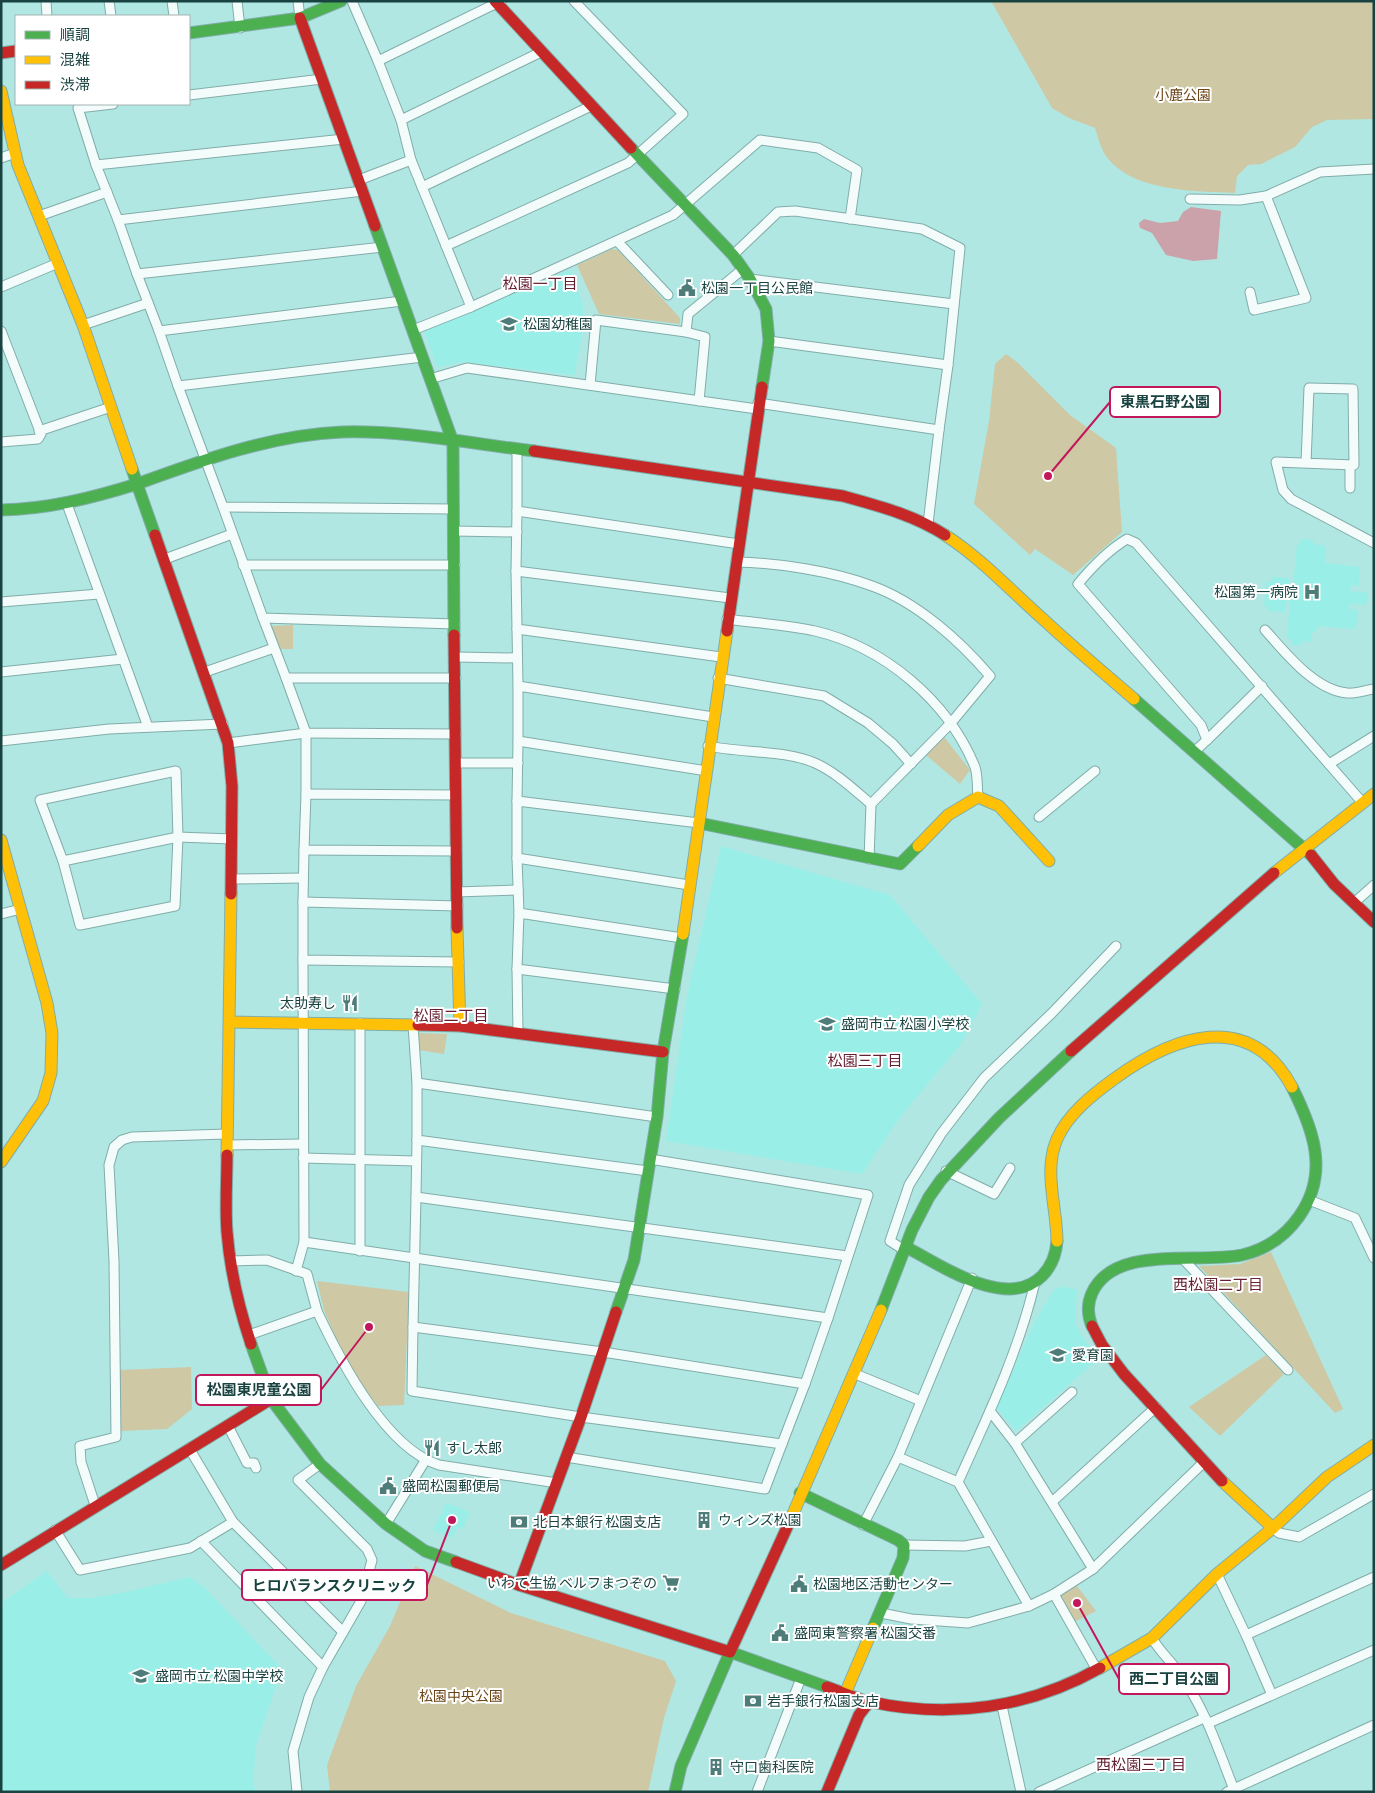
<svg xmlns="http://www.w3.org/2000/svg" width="1375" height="1793" font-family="'Sofia Sans Condensed','Noto Sans JP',sans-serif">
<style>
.built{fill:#99efe7}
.green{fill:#cec8a4}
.water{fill:#cba1aa}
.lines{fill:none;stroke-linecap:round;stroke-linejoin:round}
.street-casing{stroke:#81ada9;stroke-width:11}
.fast-casing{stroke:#81ada9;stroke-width:13}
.slow-casing{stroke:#81ada9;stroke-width:13}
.jam-casing{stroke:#81ada9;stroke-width:13}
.street{stroke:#f3fbfb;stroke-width:9}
.fast{stroke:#4caf50;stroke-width:11}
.slow{stroke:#ffc107;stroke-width:11}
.jam{stroke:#c62828;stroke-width:11}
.labels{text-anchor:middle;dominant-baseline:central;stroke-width:4;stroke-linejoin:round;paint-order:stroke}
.park-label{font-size:14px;fill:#6b4516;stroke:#fff}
.poi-label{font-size:14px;fill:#194340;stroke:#fff;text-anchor:start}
.neighbourhood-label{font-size:15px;fill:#641f31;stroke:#fff}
.leader{fill:none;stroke:#c2185b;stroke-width:2}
.callout-dot{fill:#c2185b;stroke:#fff;stroke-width:2}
.callout{fill:#fff;stroke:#c2185b;stroke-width:2}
.callout-label{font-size:15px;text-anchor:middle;font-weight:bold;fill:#194340}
</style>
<rect width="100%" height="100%" fill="#b1e7e2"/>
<g class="built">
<path d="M 570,270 L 583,304 L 584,320 L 575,375 L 464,362 L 437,367 L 423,328 Z"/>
<path d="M 1301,539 L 1314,540 L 1314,544 L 1326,546 L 1325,563 L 1360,567 L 1359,586 L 1351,585 L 1350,591 L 1368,593 L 1366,605 L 1349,604 L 1349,609 L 1358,610 L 1356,629 L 1317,626 L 1316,632 L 1312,632 L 1311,642 L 1301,641 L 1301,645 L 1291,645 L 1291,639 L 1287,638 L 1290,600 L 1287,600 L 1285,612 L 1268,611 L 1268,607 L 1264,606 L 1266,581 L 1271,582 L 1271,577 L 1289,578 L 1289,586 L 1293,586 L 1297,544 L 1300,544 Z"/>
<path d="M 721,846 L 890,895 L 982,1004 L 961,1044 L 901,1116 L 862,1174 L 666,1141 L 687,996 Z"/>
<path d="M 1063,1286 L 1077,1290 L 1075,1321 L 1079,1331 L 1098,1359 L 1016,1431 L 995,1406 L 1039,1314 L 1054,1290 Z"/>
<path d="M 446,1503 L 470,1512 L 463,1529 L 458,1527 L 452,1538 L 433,1530 Z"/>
<path d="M 47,1571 L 68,1598 L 90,1598 L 126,1592 L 189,1577 L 205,1588 L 282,1669 L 256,1745 L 253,1784 L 256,1792 L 1,1792 L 1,1603 Z"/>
</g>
<g class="green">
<path d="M 991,1 L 1374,1 L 1374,119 L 1327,120 L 1312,127 L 1295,147 L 1261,164 L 1248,165 L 1237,176 L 1235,193 C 1195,191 1132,192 1106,156 C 1101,149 1098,137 1095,128 L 1069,118 L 1052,108 Z"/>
<path d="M 612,249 L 618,250 L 680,318 L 680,324 L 599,314 L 577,265 Z"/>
<path d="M 1006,354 L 1017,362 L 1070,415 L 1116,448 L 1122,532 L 1073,575 L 1035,549 L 1030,555 L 974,504 L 989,421 L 995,364 Z"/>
<path d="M 293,625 L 293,649 L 279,649 L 270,626 Z"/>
<path d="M 944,737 L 970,770 L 960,784 L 926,755 Z"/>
<path d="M 419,1033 L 447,1034 L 444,1054 L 418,1050 Z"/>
<path d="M 1271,1252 L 1343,1409 L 1335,1413 L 1199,1266 L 1240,1264 Z"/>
<path d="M 317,1281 L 409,1292 L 404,1405 L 378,1406 L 352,1372 L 338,1344 L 324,1310 Z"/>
<path d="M 1266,1355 L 1284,1374 L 1220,1436 L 1189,1407 Z"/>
<path d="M 191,1367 L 192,1409 L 167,1429 L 120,1431 L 119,1370 Z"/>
<path d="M 415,1566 L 511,1613 L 665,1661 L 676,1681 L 664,1718 L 648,1792 L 330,1792 L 327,1765 L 356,1686 L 390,1626 Z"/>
<path d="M 1077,1586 L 1096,1611 L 1074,1622 L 1059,1596 Z"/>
</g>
<path class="water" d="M 1191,207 L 1221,211 L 1217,259 L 1193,261 L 1166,255 L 1152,233 L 1140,228 L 1139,223 L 1144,219 L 1160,223 L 1178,221 L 1183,212 Z"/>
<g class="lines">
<g class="street-casing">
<g id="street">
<path d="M 46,1 L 47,16"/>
<path d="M 109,1 L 111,16"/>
<path d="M 172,1 L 174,16"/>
<path d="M 237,1 L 240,28"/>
<path d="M 298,1 L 300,18"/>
<path d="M 352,1 L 378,61"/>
<path d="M 501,1 L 378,61 L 401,120 L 541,52"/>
<path d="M 189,95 L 322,79"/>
<path d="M 113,104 L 78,108 L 96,165 L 344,139"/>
<path d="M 1,158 L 15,153"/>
<path d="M 411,160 L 471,307 L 673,215 L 760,140 L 818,148 L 857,170 L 850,219"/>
<path d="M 96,165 L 118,220"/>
<path d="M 359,180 L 411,160 L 401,120"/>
<path d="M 422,187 L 591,106"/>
<path d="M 363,191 L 118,220 L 137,274 L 383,247"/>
<path d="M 1190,199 L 1240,200 L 1266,196 L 1320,172 L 1374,169"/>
<path d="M 39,216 L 107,192"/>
<path d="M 617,241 L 668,295"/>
<path d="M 446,246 L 628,163 L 683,114 L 574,1"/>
<path d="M 733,255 L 778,212 L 795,211 L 922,229 L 960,248 L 948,365 L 769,341"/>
<path d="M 137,274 L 159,331"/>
<path d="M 750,279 L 954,304"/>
<path d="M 1,287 L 58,263"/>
<path d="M 1250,292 L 1254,310 L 1306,298 L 1266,196"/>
<path d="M 402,301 L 159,331 L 178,386 L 423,357"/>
<path d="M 83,325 L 148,303"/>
<path d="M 413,330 L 471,307"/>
<path d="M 1,331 L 41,434 L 38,439 L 1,442"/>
<path d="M 686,332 L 688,314 L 743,269"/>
<path d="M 430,379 L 467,368 L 757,409"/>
<path d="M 590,385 L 596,320 L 686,332 L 705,337 L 699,401"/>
<path d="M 178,386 L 223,507 L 454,509"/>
<path d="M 758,403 L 939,430 L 928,524"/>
<path d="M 939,430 L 948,365"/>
<path d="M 39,431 L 111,407"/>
<path d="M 517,449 L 517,511 L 739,544"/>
<path d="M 1306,463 L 1309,388 L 1353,389 L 1354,465 L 1276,462 L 1283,490 L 1291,499 L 1374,543"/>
<path d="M 1350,466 L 1350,488"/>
<path d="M 67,504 L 148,727"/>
<path d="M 223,507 L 263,618 L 455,624"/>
<path d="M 454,531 L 517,532"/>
<path d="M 165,559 L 232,534"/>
<path d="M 243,565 L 455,565"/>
<path d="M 516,571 L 517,511"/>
<path d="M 1,602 L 99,594"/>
<path d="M 263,618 L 286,678"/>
<path d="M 727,619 C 755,623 789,625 815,631 C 884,647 948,701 975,767 C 978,776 977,788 978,797"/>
<path d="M 517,629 L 518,686"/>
<path d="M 1265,630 C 1285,652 1314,690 1347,693 C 1355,694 1366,690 1374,689"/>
<path d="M 456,657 L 517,658"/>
<path d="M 721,657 L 517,629 L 516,571 L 730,598"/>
<path d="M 1,672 L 123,659"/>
<path d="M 205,672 L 274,648"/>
<path d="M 456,678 L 286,678 L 306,733 L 456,734"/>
<path d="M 718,678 L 824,696 L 868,723 L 893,744 L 911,764"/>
<path d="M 1207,740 L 1262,686"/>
<path d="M 1,741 L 109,729 L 223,724"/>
<path d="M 228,743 L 306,733 L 306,794"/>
<path d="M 708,746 C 740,753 787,750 815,763 C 837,773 853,789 871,804 L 951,723 L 990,676 C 960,641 917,602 872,586 C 832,571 779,563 736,562"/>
<path d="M 1195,751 L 1207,740 L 1201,725 L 1078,584 C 1092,567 1107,551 1127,539 L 1136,543 L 1362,802"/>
<path d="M 457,763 L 518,763"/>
<path d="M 1329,764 L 1374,736"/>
<path d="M 176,771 L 178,837 L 175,906 L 80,925 L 63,861 L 40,800 Z"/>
<path d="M 707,771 L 518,741 L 518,686 L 713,717"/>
<path d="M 456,795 L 306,794 L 304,850 L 457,851"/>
<path d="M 517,801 L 518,741"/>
<path d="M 1039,817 L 1095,771"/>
<path d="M 517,858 L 519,913"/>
<path d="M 869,859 L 871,804"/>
<path d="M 63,861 L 178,837 L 232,839"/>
<path d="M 231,879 L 303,878"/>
<path d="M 689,885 L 517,858 L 517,801 L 699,823"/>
<path d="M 456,892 L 518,890"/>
<path d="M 303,902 L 304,850"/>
<path d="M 1355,902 L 1374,885"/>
<path d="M 458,906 L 303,902 L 303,960 L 459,962"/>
<path d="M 1,914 L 21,909"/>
<path d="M 303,960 L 304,1242 L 828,1318 L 868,1195 L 650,1159"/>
<path d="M 517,969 L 518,1033"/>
<path d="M 675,989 L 517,969 L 519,913 L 682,938"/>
<path d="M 360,1023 L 360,1251"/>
<path d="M 413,1025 L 417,1083"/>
<path d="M 227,1145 L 303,1144"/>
<path d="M 303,1158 L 416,1161"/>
<path d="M 648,1171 L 417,1140 L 417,1083 L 657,1117"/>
<path d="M 946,1171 L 994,1194 L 1010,1168"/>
<path d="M 416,1197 L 417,1140"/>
<path d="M 1309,1200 L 1355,1218 L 1374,1258"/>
<path d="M 904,1250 L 890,1241 L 909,1185 L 941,1134 L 984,1078 L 1052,1013 L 1116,946"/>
<path d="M 1183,1259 L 1288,1370"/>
<path d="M 231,1261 L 267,1260 L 307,1274 L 317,1311"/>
<path d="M 296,1271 L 304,1242"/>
<path d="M 413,1327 L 603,1352 L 805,1384 L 782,1444 L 581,1417 L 412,1391 Z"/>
<path d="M 413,1327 L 416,1197 L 847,1256"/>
<path d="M 249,1335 L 317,1311 C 340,1360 385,1448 439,1465 L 557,1483"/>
<path d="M 853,1373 L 921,1401"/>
<path d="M 805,1384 L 828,1318"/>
<path d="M 990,1411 L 1015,1443 L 1093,1569"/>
<path d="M 228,1426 L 247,1463 L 254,1463 L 256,1468"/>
<path d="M 1015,1443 L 1072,1392"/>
<path d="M 189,1448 L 233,1522 L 343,1632"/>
<path d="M 566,1457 L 765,1489 L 782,1444"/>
<path d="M 898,1457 L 958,1482 L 1029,1606"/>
<path d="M 958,1482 C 987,1418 1019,1351 1035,1282"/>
<path d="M 1052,1502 L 1156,1407"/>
<path d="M 95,1505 L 81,1462 L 80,1446 L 116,1437 L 114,1261 L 109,1165 L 114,1147 L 122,1140 L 132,1137 L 227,1134"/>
<path d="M 386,1524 L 425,1461"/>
<path d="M 863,1525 L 898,1457 L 972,1278"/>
<path d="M 1273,1528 L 1279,1533 L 1299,1537 L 1374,1494"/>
<path d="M 55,1530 L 80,1570 L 190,1548 L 233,1522"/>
<path d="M 201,1541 L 323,1667"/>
<path d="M 904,1545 L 965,1546 L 991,1541"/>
<path d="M 1217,1574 L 1246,1635"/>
<path d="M 1054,1594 L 1097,1670"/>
<path d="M 881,1613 L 911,1619 L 968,1623 L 1029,1606 L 1054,1594 L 1093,1569 L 1205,1461"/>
<path d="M 1152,1638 C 1160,1652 1171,1661 1180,1674 C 1206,1710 1219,1752 1235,1792"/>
<path d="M 1272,1695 L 1246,1635 L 1374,1577"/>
<path d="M 1002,1706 L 1021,1792"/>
<path d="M 1209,1723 L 1374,1650"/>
<path d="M 297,1792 L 293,1751 L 309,1697 L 323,1667 L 361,1601 L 372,1560 L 367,1549 L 298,1480 L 320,1464"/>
<path d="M 757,1792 L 801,1678"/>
<path d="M 1039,1792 L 1204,1718"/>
<path d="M 1227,1792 L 1374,1725"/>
</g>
</g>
<g class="fast-casing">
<g id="fast">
<path d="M 189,33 L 300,18 L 341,1"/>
<path d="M 631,148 L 733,255 L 750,279 L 766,309 L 769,341 L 762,387"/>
<path d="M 375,226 L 453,442 L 454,635"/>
<path d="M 132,469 L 137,484 C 203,460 271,435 342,432 C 402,430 474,444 534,451"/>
<path d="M 1,510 C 48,509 92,498 137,484 L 155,535"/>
<path d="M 1134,699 L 1311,855"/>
<path d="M 699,823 L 900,864 L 918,846"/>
<path d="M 906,1247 C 942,1266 1007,1311 1042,1276 C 1052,1266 1056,1255 1057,1241"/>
<path d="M 881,1310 L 912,1230 L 929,1197 L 941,1180 L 999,1118 L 1071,1051"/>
<path d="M 616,1312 L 634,1260 L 657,1117 L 663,1052 L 683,934"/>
<path d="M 1092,1326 C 1087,1314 1087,1304 1092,1293 C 1114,1244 1197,1264 1242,1255 C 1289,1244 1322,1199 1315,1151 C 1312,1129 1302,1107 1292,1087"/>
<path d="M 251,1344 L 271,1399 L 320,1464 L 386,1524 L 425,1551 L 456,1562"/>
<path d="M 800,1493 L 898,1540 L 904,1545 L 903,1558 L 873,1628"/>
<path d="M 675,1792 L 681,1766 L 730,1652 L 827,1687"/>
</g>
</g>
<g class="slow-casing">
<g id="slow">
<path d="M 1,91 L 18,165 L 83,325 L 132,469"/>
<path d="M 945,535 C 982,559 1011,591 1044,620 C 1073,647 1104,673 1134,699"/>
<path d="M 1,840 L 47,1003 L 52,1033 L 51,1073 L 43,1101 L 1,1162"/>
<path d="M 918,846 L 948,815 L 978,797 L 999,806 L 1049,861"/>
<path d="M 1274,873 L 1374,794"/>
<path d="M 457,928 L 460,1026"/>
<path d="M 683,934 L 727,631"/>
<path d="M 230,1022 L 418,1025"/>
<path d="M 227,1155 L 231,894"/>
<path d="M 1057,1241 C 1057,1208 1043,1171 1057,1139 C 1068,1114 1092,1095 1114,1079 C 1173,1036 1249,1008 1292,1087"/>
<path d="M 1222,1481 L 1273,1528"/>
<path d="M 789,1523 L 881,1310"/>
<path d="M 1100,1668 L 1152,1638 L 1217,1574 L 1273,1528 L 1327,1477 L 1374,1445"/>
<path d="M 845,1694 L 873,1628"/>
</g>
</g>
<g class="jam-casing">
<g id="jam">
<path d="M 495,1 L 631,148"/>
<path d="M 300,18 L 375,226"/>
<path d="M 1,53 L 16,51"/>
<path d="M 534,451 L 843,496 C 879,506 914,515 945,535"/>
<path d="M 155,535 L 228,743 L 232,786 L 231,894"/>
<path d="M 727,631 L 762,387"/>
<path d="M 454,635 L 457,928"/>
<path d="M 1311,855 L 1334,884 L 1374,922"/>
<path d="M 418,1025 L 460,1026 L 663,1052"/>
<path d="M 1071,1051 L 1274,873"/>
<path d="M 227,1155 C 227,1180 225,1207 227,1232 C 230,1270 239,1308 251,1344"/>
<path d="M 1092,1326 L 1102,1345 L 1124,1374 L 1222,1481"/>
<path d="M 456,1562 L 519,1585 L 730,1652 L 789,1523"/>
<path d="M 1,1565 L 271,1399"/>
<path d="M 519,1585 L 581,1417 L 616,1312"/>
<path d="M 827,1687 C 842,1692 856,1699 871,1702 C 950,1719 1029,1708 1100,1668"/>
<path d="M 827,1792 L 859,1715 L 869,1702"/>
</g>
</g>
<use href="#street" class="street"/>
<use href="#fast" class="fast"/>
<use href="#slow" class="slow"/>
<use href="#jam" class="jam"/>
</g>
<defs>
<g id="civic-bare" transform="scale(1.35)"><path d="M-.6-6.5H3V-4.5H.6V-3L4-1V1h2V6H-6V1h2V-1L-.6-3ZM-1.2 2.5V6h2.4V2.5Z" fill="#4e7c79" stroke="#fff" stroke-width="2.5" paint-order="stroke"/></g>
<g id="school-bare" transform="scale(1.35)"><path d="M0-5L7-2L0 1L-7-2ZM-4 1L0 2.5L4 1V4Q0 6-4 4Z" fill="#4e7c79" stroke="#fff" stroke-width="2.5" paint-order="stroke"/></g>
<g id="hospital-bare" transform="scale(1.35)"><path d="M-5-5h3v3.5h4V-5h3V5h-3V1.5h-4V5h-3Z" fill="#4e7c79" stroke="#fff" stroke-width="2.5" paint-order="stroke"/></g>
<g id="restaurant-bare" transform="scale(1.35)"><path d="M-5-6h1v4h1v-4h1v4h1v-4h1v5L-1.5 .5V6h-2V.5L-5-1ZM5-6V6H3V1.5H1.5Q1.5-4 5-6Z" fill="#4e7c79" stroke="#fff" stroke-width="2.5" paint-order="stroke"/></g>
<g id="building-bare" transform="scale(1.35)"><path d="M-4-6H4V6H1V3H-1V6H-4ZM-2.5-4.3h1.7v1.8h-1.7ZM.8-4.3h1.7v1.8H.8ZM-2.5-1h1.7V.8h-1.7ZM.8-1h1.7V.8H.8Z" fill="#4e7c79" stroke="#fff" stroke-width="2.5" paint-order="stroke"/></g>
<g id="bank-bare" transform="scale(1.35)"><path d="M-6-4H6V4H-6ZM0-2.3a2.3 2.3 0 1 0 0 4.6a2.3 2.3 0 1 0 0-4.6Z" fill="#4e7c79" stroke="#fff" stroke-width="2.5" paint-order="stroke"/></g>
<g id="supermarket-bare" transform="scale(1.35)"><path d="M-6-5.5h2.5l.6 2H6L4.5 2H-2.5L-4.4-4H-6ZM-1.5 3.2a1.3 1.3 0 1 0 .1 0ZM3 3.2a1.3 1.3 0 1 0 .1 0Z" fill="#4e7c79" stroke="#fff" stroke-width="2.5" paint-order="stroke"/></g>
</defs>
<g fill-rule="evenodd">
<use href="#civic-bare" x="687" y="288"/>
<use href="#school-bare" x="509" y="324"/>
<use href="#hospital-bare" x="1312" y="592"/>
<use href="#restaurant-bare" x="350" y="1003"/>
<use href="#school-bare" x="827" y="1024"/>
<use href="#school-bare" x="1058" y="1355"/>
<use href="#restaurant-bare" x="432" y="1448"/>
<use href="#civic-bare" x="388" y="1486"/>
<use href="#building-bare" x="704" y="1520"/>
<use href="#bank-bare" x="519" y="1522"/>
<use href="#supermarket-bare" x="671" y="1583"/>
<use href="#civic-bare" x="799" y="1584"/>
<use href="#civic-bare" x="780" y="1633"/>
<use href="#school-bare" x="141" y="1676"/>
<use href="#bank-bare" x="753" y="1701"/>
<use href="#building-bare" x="716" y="1767"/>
</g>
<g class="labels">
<g class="park-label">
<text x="1183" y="95">小鹿公園</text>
<text x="461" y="1696">松園中央公園</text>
</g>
<g class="poi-label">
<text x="701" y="288">松園一丁目公民館</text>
<text x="523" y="324">松園幼稚園</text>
<text x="1298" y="592" text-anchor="end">松園第一病院</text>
<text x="336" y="1003" text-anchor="end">太助寿し</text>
<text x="841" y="1024">盛岡市立 松園小学校</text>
<text x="1072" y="1355">愛育園</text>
<text x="446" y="1448">すし太郎</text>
<text x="402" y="1486">盛岡松園郵便局</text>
<text x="718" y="1520">ウィンズ松園</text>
<text x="533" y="1522">北日本銀行 松園支店</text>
<text x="657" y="1583" text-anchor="end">いわて生協 ベルフまつぞの</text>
<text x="813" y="1584">松園地区活動センター</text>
<text x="794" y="1633">盛岡東警察署 松園交番</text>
<text x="155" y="1676">盛岡市立 松園中学校</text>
<text x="767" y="1701">岩手銀行松園支店</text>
<text x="730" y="1767">守口歯科医院</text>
</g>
<g class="neighbourhood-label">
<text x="540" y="284">松園一丁目</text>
<text x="451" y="1016">松園二丁目</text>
<text x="865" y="1061">松園三丁目</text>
<text x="1218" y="1285">西松園二丁目</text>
<text x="1141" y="1765">西松園三丁目</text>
</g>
</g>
<path class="leader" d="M1048 476L1110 402M369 1327L321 1390M452 1520L427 1585M1077 1603L1119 1679"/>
<g class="callout-dot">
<circle cx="1048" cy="476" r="5"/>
<circle cx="369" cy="1327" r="5"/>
<circle cx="452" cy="1520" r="5"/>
<circle cx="1077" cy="1603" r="5"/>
</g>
<g class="callout">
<rect x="1110" y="387" width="110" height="30" rx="5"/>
<rect x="196" y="1375" width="125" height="30" rx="5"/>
<rect x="242" y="1570" width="185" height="30" rx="5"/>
<rect x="1119" y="1664" width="110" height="30" rx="5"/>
</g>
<g class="callout-label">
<text x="1165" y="407">東黒石野公園</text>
<text x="259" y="1395">松園東児童公園</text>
<text x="334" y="1591">ヒロバランスクリニック</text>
<text x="1174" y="1684">西二丁目公園</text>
</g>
<rect width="1375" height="1793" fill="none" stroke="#194340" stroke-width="5"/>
<rect x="15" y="15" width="175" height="90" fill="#ffffff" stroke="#a3b4b3"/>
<rect x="25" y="31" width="25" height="8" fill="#4caf50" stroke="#a3b4b3"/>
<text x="60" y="40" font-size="15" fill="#194340">順調</text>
<rect x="25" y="56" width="25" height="8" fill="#ffc107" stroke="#a3b4b3"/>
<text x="60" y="65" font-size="15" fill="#194340">混雑</text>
<rect x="25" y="81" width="25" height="8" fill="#c62828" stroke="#a3b4b3"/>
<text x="60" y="90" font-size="15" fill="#194340">渋滞</text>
</svg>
